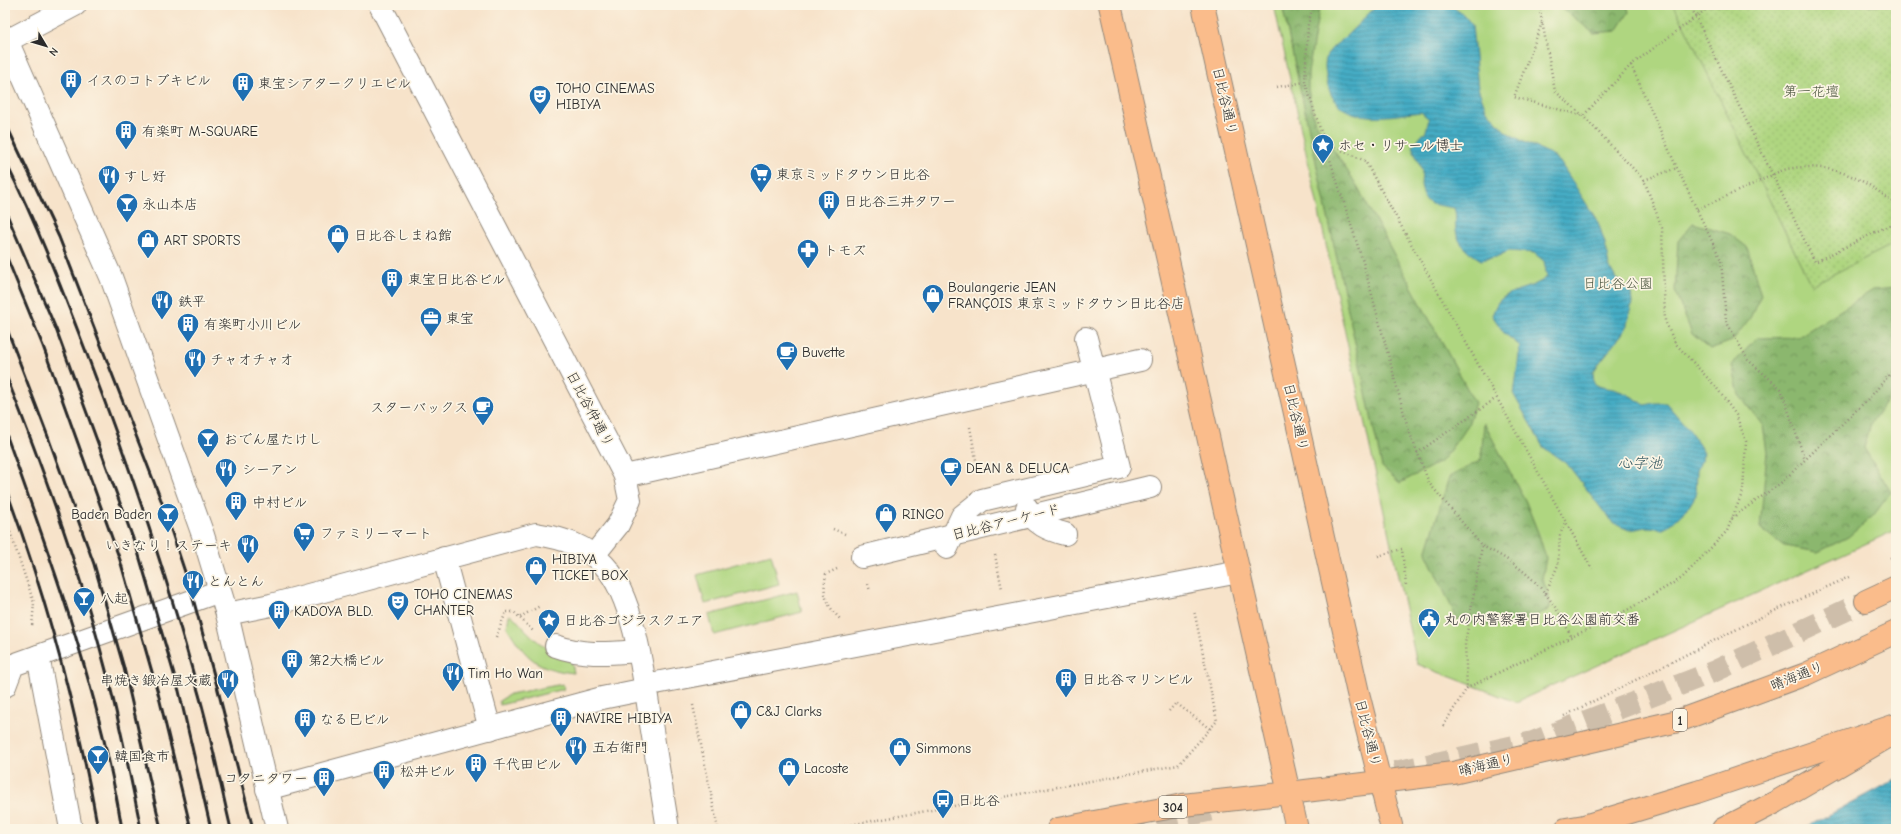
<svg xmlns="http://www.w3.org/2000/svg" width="1901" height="834" font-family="'Comic Neue','Klee One',sans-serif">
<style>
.green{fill:#afd680;stroke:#6d8056}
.forest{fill:url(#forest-crowns);stroke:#5b714c}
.garden{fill:url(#garden-dots);stroke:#6d8056}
.water{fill:url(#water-rules);stroke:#386c78}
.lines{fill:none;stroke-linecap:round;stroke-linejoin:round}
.major-tunnel{stroke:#cebeaa;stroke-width:22;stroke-dasharray:22 11;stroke-linecap:butt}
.minor-casing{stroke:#91877a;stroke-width:24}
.major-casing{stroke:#91877a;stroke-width:24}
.highway-casing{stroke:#91877a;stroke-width:24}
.path{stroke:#91877a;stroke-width:2.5;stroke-dasharray:1 3;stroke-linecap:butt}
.minor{stroke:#fff;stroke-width:22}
.major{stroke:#fabc8b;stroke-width:22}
.highway{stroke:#fabc8b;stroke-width:22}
.rail{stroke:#2b2b2b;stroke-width:3}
.labels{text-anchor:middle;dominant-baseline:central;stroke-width:3.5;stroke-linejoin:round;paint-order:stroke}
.shield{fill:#fcf5e5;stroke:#6a6863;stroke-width:1}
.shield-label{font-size:13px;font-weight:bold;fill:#2b2b2b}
.poi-label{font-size:14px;fill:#2b2b2b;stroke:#fcf5e5;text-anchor:start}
.park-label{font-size:14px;fill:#4c5640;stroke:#fcf5e5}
.street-label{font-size:14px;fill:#2b2b2b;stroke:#fcf5e5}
.water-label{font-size:15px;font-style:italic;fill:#345861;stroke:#fcf5e5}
</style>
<defs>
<pattern id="forest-crowns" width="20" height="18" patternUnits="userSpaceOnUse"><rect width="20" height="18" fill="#8bb76e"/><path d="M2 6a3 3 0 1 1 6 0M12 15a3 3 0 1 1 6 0" fill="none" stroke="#72955b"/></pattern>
<pattern id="garden-dots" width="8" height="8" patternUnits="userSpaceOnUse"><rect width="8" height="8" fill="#afd680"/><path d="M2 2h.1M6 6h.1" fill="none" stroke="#97b86f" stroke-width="1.8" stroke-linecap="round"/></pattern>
<pattern id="water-rules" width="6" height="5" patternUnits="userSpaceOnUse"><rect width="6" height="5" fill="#45acc4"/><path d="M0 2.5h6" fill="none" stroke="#3a8c9f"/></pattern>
</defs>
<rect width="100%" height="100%" fill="#fcf5e5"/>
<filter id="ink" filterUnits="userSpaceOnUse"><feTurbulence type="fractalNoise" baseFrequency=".025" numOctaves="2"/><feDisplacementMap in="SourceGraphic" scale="8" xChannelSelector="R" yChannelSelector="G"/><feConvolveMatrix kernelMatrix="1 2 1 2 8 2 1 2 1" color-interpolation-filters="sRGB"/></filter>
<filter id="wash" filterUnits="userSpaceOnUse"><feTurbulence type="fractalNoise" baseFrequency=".012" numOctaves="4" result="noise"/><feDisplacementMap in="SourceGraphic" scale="16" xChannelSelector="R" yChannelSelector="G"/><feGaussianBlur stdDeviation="0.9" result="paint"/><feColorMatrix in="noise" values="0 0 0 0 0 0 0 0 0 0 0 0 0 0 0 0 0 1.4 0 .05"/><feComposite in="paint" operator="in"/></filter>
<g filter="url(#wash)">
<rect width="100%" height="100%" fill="#f7e3ca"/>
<g class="green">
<path d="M 1274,5 L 1896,5 L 1896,530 L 1516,702 L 1417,664 Z"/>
<path d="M 771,554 L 779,584 L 705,604 L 697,575 Z"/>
<path d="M 797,591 L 802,612 L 714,635 L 709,615 Z"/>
<path d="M 509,615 L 512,615 C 531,636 542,650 571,658 L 574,673 C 536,669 526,658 507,627 Z"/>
<path d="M 563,684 L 564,689 L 500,705 L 499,701 L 510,694 Z"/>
</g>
<g class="forest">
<path d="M 1282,5 L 1322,5 L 1319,9 L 1308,73 L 1308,89 L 1314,120 L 1354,181 L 1475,403 L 1468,425 L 1442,461 L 1400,483 L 1382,467 Z"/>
<path d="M 1559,5 L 1627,5 L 1629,12 L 1617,31 L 1593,33 Z"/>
<path d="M 1693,223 L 1730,234 L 1747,247 L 1761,295 L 1750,318 L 1732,341 L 1710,349 L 1692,334 L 1675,291 L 1678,241 Z"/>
<path d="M 1896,288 L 1896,387 L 1871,423 L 1864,448 L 1891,492 L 1873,516 L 1848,537 L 1818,552 L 1784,546 L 1760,528 L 1767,452 L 1763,426 L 1739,395 L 1732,365 L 1757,338 L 1798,337 L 1873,290 Z"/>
<path d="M 1484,423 L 1526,502 L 1539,535 L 1546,558 L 1542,579 L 1549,595 L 1550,609 L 1521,622 L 1492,626 L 1457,619 L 1426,553 L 1449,477 L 1481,460 Z"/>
</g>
<path class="garden" d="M 1674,5 L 1896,5 L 1896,243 L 1811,285 Z"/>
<g class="water">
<path d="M 1377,5 L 1450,5 L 1464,15 L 1472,25 L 1478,88 L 1486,109 L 1505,131 L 1524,142 L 1551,154 L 1560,162 L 1598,222 L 1605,243 L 1609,266 L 1615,277 L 1631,293 L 1632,303 L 1626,329 L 1600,362 L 1593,372 L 1594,383 C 1601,389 1608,387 1616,390 C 1627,393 1636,399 1645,405 L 1655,403 L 1666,403 L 1691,432 L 1704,453 L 1697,471 L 1696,495 L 1688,508 L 1669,526 L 1661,530 C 1650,524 1641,529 1629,530 L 1617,525 L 1607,516 L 1568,465 L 1543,447 L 1514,395 L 1520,346 L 1504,333 L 1492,315 C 1494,311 1496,304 1499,301 C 1512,288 1534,289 1547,277 L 1544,261 L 1534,253 L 1509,251 L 1496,257 L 1481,260 C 1470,253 1458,245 1456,231 C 1455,223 1457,216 1454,208 L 1431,204 L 1424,198 L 1421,185 L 1422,171 L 1412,146 L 1426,131 L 1429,119 L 1421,112 C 1387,116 1335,128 1327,81 C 1325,71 1323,61 1329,52 C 1332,47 1338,43 1342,40 C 1354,28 1366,17 1377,5 Z"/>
<path d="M 1896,780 L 1896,829 L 1803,829 L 1884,785 Z"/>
</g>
</g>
<g filter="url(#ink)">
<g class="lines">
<g class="major-tunnel">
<path d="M 1395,772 L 1533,742 L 1715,671 L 1866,601"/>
<path d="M 1124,829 L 1217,809"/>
</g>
<g class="minor-casing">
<g id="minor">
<path d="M 380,5 L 625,476 L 630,500 L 618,525 L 594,555"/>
<path d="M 5,36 L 111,277 L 203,535 L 227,614 L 277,829"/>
<path d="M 5,42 L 75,5"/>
<path d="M 625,476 L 1140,360"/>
<path d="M 1027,508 C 1034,524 1049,530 1065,534"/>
<path d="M 947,548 L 962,516 L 982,500 L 1119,467 L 1086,338"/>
<path d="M 862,557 L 1150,487"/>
<path d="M 444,558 L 490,729"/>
<path d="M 227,614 L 271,605 L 536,534 C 562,538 585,545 604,565 C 635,598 644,679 651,724 C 657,759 662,794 668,829"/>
<path d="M 556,646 C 583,656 610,653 638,651"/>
<path d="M 38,656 L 220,591"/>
<path d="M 645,685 L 1239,572"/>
<path d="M 5,686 L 13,665 L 38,656 L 71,829"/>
<path d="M 267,789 L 602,698 L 646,689"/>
</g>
</g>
<g class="major-casing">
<g id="major">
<path d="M 1203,5 L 1358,693 L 1392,829"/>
<path d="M 1866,601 L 1896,587"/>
<path d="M 1058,829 L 1183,805 L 1289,793 L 1110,5"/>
</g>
</g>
<g class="highway-casing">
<g id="highway">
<path d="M 1297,829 L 1289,793 L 1453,773 L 1678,721 L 1806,674 L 1896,632"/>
<path d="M 1566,829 L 1584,826 L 1697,792 L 1896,725"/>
<path d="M 1723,829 L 1776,802 L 1886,738"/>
</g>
</g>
<g class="path">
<path d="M 1313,5 L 1308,25 L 1305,82 L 1363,262 L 1408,428 L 1429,483 L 1482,546 L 1465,644 L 1467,688"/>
<path d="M 1690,5 L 1815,262 L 1896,222"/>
<path d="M 1542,23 L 1514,97 L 1583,116 L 1631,65 L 1712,5"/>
<path d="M 1631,65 L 1677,168 L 1721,260 L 1726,321 L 1748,360 L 1781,389 L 1805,460"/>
<path d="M 1277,87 L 1305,82"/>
<path d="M 1324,142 L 1365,161 L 1592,569"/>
<path d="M 1644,180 L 1677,168"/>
<path d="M 1697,209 C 1719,200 1740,190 1762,180 C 1769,177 1778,171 1787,169 C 1828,161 1867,178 1896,206"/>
<path d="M 970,427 L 978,471"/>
<path d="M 1417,453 L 1495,399"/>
<path d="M 5,517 L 34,603 L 32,627"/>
<path d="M 1732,518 L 1782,482 L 1871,396 L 1896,367"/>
<path d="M 833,529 L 845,534"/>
<path d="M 1482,546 C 1527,567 1551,593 1572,638"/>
<path d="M 995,555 L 1002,589"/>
<path d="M 1378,556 L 1402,549 L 1406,585"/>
<path d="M 1890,558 L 1896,555"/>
<path d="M 837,569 L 826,574 C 822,595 826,604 840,619"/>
<path d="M 868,584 L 870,591"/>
<path d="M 1546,593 L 1558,565 L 1560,535 L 1565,522"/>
<path d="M 520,617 L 540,606"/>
<path d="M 496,637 L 506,612 L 514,612 L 533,631"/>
<path d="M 693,705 L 718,829"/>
<path d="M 1169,711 L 1176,703 L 1210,729"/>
<path d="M 1564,716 L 1759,618 L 1849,577"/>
<path d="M 1443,726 L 1467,688 L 1629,609 L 1682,578 L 1727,531 L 1743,491 L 1746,441 L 1736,415 L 1716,387 L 1675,343 L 1665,321 L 1662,228 L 1644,180 L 1583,116 L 1555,91 L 1539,5"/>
<path d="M 828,829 L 1178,765 L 1217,721 L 1194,610"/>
</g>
<use href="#minor" class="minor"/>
<use href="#major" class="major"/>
<use href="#highway" class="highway"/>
<g class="rail">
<path d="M 5,122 L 59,237 L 161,500 L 189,584 L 217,686 L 253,829"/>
<path d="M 5,161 C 37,224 63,292 88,357 C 130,467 168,578 198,691 C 211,736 220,783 231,829"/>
<path d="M 5,210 L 56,329 L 138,552 L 179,691 L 211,829"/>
<path d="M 5,253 L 43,346 L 120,560 L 158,693 L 191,829"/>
<path d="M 5,324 L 47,434 L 94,564 L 124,668 L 161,829"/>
<path d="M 5,373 C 43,468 78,564 104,663 C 119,718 130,774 141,829"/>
<path d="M 5,431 C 52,561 100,693 122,829"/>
<path d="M 5,487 C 47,598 77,712 98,829"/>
</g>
</g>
</g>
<defs>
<g id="building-pin" transform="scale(1.15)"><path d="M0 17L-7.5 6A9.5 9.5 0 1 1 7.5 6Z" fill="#1f6fb2" stroke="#fcf5e5"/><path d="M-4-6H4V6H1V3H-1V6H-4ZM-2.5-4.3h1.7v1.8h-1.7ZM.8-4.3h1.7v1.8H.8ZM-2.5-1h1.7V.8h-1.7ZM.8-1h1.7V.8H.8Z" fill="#fff"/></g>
<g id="theatre-pin" transform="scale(1.15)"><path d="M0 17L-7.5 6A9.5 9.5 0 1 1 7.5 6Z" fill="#1f6fb2" stroke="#fcf5e5"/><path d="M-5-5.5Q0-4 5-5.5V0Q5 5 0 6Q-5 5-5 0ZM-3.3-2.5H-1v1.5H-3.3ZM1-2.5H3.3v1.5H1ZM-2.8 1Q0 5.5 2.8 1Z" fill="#fff"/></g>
<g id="sight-pin" transform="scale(1.15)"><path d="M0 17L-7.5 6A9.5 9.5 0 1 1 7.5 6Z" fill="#1f6fb2" stroke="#fcf5e5"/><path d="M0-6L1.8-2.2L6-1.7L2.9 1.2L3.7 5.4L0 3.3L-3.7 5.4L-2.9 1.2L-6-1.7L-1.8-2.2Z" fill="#fff"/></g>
<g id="supermarket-pin" transform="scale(1.15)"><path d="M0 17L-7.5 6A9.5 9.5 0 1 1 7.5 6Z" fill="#1f6fb2" stroke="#fcf5e5"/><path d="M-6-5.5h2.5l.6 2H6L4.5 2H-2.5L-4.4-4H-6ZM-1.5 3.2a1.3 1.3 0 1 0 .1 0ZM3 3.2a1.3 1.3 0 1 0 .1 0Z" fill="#fff"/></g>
<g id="restaurant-pin" transform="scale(1.15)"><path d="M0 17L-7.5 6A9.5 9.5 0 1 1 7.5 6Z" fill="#1f6fb2" stroke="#fcf5e5"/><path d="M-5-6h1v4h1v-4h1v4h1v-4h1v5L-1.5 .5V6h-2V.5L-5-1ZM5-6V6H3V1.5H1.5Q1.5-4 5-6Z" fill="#fff"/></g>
<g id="bar-pin" transform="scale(1.15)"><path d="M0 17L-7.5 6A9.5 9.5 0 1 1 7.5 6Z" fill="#1f6fb2" stroke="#fcf5e5"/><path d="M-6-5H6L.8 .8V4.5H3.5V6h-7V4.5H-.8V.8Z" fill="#fff"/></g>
<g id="shop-pin" transform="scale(1.15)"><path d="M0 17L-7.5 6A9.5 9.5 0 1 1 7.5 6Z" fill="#1f6fb2" stroke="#fcf5e5"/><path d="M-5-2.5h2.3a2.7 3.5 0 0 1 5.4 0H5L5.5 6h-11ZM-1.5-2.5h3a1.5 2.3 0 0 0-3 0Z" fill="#fff"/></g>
<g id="pharmacy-pin" transform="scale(1.15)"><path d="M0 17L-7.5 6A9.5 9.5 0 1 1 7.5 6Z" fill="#1f6fb2" stroke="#fcf5e5"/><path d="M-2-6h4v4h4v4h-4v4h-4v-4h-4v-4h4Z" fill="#fff"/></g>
<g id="office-pin" transform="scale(1.15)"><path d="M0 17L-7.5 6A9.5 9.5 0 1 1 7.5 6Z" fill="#1f6fb2" stroke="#fcf5e5"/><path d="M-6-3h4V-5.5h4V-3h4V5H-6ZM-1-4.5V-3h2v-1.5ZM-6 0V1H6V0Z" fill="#fff"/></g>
<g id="cafe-pin" transform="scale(1.15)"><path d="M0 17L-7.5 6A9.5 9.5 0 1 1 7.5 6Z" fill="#1f6fb2" stroke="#fcf5e5"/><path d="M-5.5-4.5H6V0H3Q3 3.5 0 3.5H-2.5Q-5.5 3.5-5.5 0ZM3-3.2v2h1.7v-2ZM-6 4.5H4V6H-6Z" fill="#fff"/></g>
<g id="civic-pin" transform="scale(1.15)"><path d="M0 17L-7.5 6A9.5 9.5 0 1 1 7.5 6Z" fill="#1f6fb2" stroke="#fcf5e5"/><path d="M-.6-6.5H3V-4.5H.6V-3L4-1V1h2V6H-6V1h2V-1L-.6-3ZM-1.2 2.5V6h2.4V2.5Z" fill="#fff"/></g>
<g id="bus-pin" transform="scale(1.15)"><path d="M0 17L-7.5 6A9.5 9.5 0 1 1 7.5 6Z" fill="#1f6fb2" stroke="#fcf5e5"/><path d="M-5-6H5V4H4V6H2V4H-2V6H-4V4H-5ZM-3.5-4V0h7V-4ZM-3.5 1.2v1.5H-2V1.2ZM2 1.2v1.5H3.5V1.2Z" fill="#fff"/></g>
</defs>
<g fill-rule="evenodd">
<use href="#building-pin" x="71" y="80"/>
<use href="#building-pin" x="243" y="83"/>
<use href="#theatre-pin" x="540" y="96"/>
<use href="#building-pin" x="126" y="131"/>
<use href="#sight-pin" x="1323" y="145"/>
<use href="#supermarket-pin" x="761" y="174"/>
<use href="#restaurant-pin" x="109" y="176"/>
<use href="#building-pin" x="829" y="201"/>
<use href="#bar-pin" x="127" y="204"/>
<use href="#shop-pin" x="338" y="235"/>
<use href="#shop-pin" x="148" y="240"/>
<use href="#pharmacy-pin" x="808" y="250"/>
<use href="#building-pin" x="392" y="279"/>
<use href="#shop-pin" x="933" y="295"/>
<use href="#restaurant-pin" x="162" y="301"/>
<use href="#office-pin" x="431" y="318"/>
<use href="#building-pin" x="188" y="324"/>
<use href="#cafe-pin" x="787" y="352"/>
<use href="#restaurant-pin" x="195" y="359"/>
<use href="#cafe-pin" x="483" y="407"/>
<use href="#bar-pin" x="208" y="439"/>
<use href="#cafe-pin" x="951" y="468"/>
<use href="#restaurant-pin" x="226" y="469"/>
<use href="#building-pin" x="236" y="502"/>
<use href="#bar-pin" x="168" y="514"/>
<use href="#shop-pin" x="886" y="514"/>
<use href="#supermarket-pin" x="304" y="533"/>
<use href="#restaurant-pin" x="248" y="545"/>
<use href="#shop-pin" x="536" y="567"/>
<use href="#restaurant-pin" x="193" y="581"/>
<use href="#bar-pin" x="84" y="598"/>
<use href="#theatre-pin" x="398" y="602"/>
<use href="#building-pin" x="279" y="611"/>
<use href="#civic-pin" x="1429" y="619"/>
<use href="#sight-pin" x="549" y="620"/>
<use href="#building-pin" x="292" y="660"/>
<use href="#restaurant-pin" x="453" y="673"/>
<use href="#building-pin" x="1066" y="679"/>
<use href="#restaurant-pin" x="228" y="680"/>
<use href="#shop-pin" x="741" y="711"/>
<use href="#building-pin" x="561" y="718"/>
<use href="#building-pin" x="305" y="719"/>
<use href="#restaurant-pin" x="576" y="747"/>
<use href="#shop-pin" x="900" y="748"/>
<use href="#bar-pin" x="98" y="756"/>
<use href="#building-pin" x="476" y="764"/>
<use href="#shop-pin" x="789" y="768"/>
<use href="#building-pin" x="384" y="771"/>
<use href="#building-pin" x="324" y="778"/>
<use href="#bus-pin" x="943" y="800"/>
</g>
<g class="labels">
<g class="shield">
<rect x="1673" y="709" width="14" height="22" rx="3"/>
<rect x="1159" y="796" width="28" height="22" rx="3"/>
</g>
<g class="shield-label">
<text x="1680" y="720">1</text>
<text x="1173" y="807">304</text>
</g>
<g class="poi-label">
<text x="86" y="80">イスのコトブキビル</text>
<text x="258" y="83">東宝シアタークリエビル</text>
<text x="556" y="88">TOHO CINEMAS<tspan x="556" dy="16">HIBIYA</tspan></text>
<text x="142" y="131">有楽町 M-SQUARE</text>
<text x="1338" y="145">ホセ・リサール博士</text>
<text x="776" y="174">東京ミッドタウン日比谷</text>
<text x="124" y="176">すし好</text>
<text x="844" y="201">日比谷三井タワー</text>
<text x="142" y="204">永山本店</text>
<text x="354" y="235">日比谷しまね館</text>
<text x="164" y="240">ART SPORTS</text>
<text x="824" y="250">トモズ</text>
<text x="408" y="279">東宝日比谷ビル</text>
<text x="948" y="287">Boulangerie JEAN<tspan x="948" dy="16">FRANÇOIS 東京ミッドタウン日比谷店</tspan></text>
<text x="178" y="301">鉄平</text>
<text x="446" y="318">東宝</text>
<text x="204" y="324">有楽町小川ビル</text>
<text x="802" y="352">Buvette</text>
<text x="210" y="359">チャオチャオ</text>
<text x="468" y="407" text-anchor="end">スターバックス</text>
<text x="224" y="439">おでん屋たけし</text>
<text x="966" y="468">DEAN &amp; DELUCA</text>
<text x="242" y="469">シーアン</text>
<text x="252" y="502">中村ビル</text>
<text x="152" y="514" text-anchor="end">Baden Baden</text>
<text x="902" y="514">RINGO</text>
<text x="320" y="533">ファミリーマート</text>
<text x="232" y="545" text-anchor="end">いきなり！ステーキ</text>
<text x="552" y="559">HIBIYA<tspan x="552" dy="16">TICKET BOX</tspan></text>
<text x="208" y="581">とんとん</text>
<text x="414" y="594">TOHO CINEMAS<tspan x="414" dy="16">CHANTER</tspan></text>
<text x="100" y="598">八起</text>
<text x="294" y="611">KADOYA BLD.</text>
<text x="1444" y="619">丸の内警察署日比谷公園前交番</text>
<text x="564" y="620">日比谷ゴジラスクエア</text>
<text x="308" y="660">第2大橋ビル</text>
<text x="468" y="673">Tim Ho Wan</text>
<text x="1082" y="679">日比谷マリンビル</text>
<text x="212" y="680" text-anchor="end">串焼き鍛冶屋文蔵</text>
<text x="756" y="711">C&amp;J Clarks</text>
<text x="576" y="718">NAVIRE HIBIYA</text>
<text x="320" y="719">なる巳ビル</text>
<text x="592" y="747">五右衛門</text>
<text x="916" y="748">Simmons</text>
<text x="114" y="756">韓国食市</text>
<text x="492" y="764">千代田ビル</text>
<text x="804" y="768">Lacoste</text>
<text x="400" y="771">松井ビル</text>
<text x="308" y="778" text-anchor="end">コタニタワー</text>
<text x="958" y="800">日比谷</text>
</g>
<g class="park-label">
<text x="1811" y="91">第一花壇</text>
<text x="1618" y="283">日比谷公園</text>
</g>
<g class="street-label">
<text transform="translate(1225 101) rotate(77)">日比谷通り</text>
<text transform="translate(590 409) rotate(62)">日比谷仲通り</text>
<text transform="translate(1296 417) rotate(77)">日比谷通り</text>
<text transform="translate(1006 522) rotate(-14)">日比谷アーケード</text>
<text transform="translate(1797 676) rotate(-22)">晴海通り</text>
<text transform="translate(1368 733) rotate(76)">日比谷通り</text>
<text transform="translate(1486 765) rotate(-13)">晴海通り</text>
</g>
<g class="water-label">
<text x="1640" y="463">心字池</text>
</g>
</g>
<rect width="1901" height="834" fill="none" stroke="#fcf5e5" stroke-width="20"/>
<g transform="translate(46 46) rotate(128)" stroke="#fcf5e5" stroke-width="3" paint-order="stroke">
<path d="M0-3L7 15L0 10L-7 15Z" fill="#2b2b2b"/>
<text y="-6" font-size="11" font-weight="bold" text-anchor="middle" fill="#2b2b2b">N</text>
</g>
</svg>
